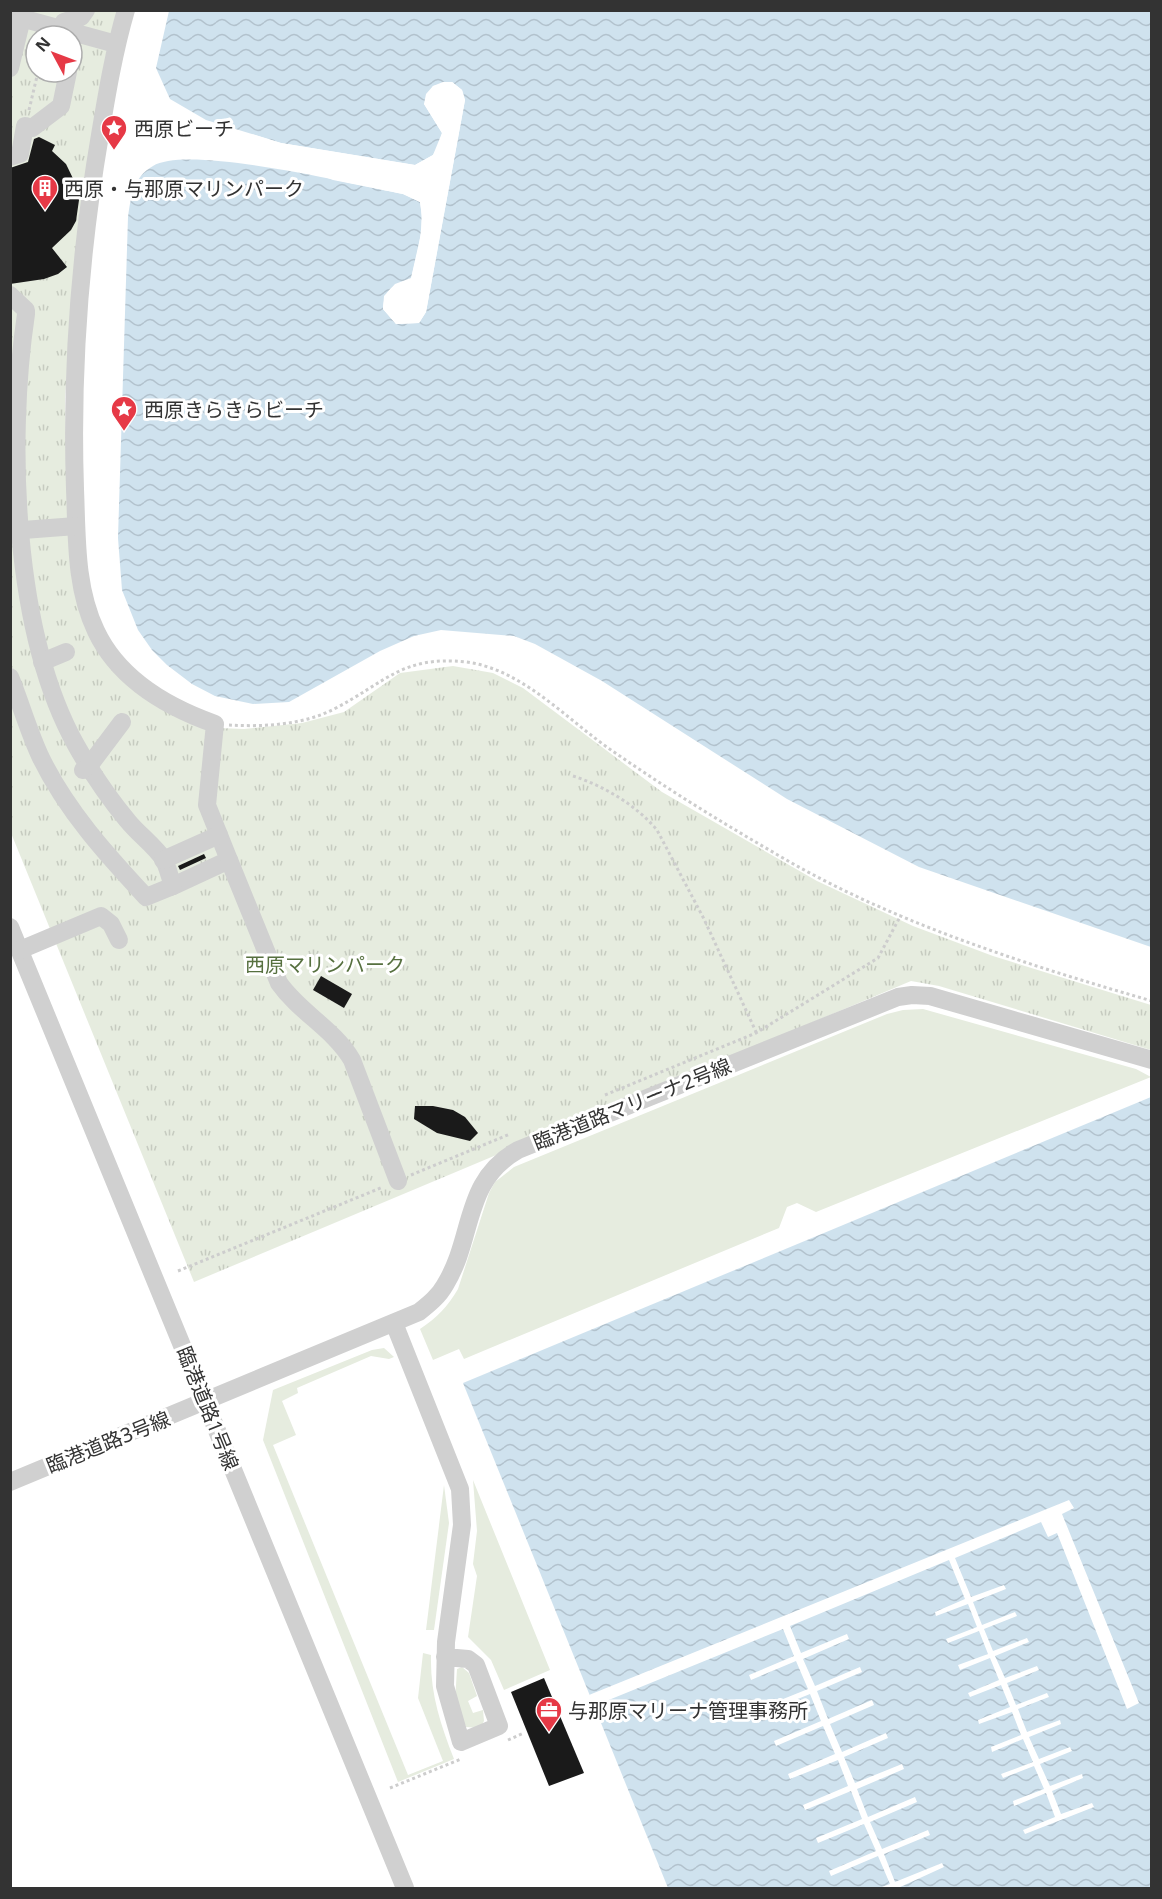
<svg xmlns="http://www.w3.org/2000/svg" width="1162" height="1899" font-family="'Noto Sans','Noto Sans JP',sans-serif">
<style>
.grass{fill:#e6ecdf}
.park{fill:url(#park-tufts);fill-rule:evenodd}
.water{fill:url(#water-waves)}
.pier{fill:#fff}
.building{fill:#1a1a1a}
.lines{fill:none;stroke-linecap:round;stroke-linejoin:round}
.path{stroke:#cdcdcd;stroke-width:3;stroke-dasharray:3 3;stroke-linecap:butt}
.minor{stroke:#d0d0d0;stroke-width:18}
.labels{text-anchor:middle;dominant-baseline:central;stroke-width:6;stroke-linejoin:round;paint-order:stroke}
.poi-label{font-size:20px;fill:#333;stroke:#fff;text-anchor:start}
.park-label{font-size:20px;fill:#56703f;stroke:#fff}
.street-label{font-size:20px;fill:#333;stroke:#fff}
</style>
<defs>
<pattern id="park-tufts" width="24" height="20" patternUnits="userSpaceOnUse" patternTransform="scale(1.5)"><rect width="24" height="20" fill="#e6ecdf"/><path d="M3 7l-1-3M5 7V3M7 7l1-3M15 17l-1-3M17 17v-4M19 17l1-3" fill="none" stroke="#c6cbc0"/></pattern>
<pattern id="water-waves" width="16" height="10" patternUnits="userSpaceOnUse" patternTransform="scale(1.5)"><rect width="16" height="10" fill="#cfe2ee"/><path d="M0 5q4-4 8 0t8 0" fill="none" stroke="#b2c2cd"/></pattern>
</defs>
<rect width="100%" height="100%" fill="#fff"/>
<g class="grass">
<path d="M 923,1009 L 1136,1069 L 1151,1077 L 816,1212 L 797,1203 L 787,1207 L 779,1228 L 464,1359 L 459,1349 L 433,1360 L 420,1329 C 438,1317 447,1307 458,1289 L 489,1193 L 495,1182 L 514,1167 L 887,1014 L 903,1010 Z"/>
<path d="M 384,1348 L 394,1357 L 389,1359 L 371,1356 L 297,1388 L 298,1393 L 282,1401 L 296,1435 L 273,1445 L 408,1775 L 443,1761 L 418,1698 L 423,1653 L 431,1655 C 430,1693 440,1723 454,1759 L 398,1782 L 263,1440 L 273,1390 L 372,1350 Z"/>
<path d="M 473,1480 L 550,1670 L 504,1690 L 491,1660 L 468,1637 L 477,1576 L 473,1564 L 477,1531 Z"/>
<path d="M 444,1485 L 449,1523 L 434,1630 L 426,1630 Z"/>
<path d="M 462,1667 L 469,1673 L 477,1696 L 468,1701 L 473,1713 L 483,1710 L 484,1721 L 480,1728 L 466,1727 L 455,1702 L 457,1669 Z"/>
</g>
<path class="park" d="M 11,11 L 122,11 L 77,241 L 65,397 L 68,526 L 102,652 L 219,728 L 244,729 L 302,723 L 344,712 L 400,673 L 453,666 L 493,673 L 523,688 L 662,792 L 817,881 L 913,926 L 993,956 L 1151,1005 L 1151,1050 L 939,986 L 911,981 L 194,1282 L 11,833 ZM 36,36 L 72,36 L 72,72 L 36,72 Z"/>
<g class="water">
<path d="M 169,11 L 1151,11 L 1151,947 L 919,867 L 787,799 L 602,681 L 535,644 L 514,636 L 441,630 L 414,636 L 380,651 L 289,702 L 253,704 L 215,696 L 192,684 L 167,665 L 152,650 L 138,630 L 122,590 L 118,538 L 128,217 C 131,197 133,177 153,166 C 189,144 356,185 403,194 L 420,202 C 425,228 417,253 411,279 C 393,284 384,290 383,309 L 396,324 L 419,323 L 426,312 L 465,100 L 462,90 L 452,82 L 433,86 L 424,104 L 442,133 L 433,155 L 415,165 L 281,143 L 206,120 L 170,99 L 156,68 Z"/>
<path d="M 1151,1097 L 1151,1888 L 668,1888 L 463,1383 Z"/>
</g>
<g class="pier">
<path d="M 443,82 L 452,82 L 462,90 L 465,100 L 426,312 L 419,323 L 396,324 L 383,309 L 384,296 L 395,284 L 411,278 L 421,234 L 422,217 L 420,202 L 403,194 L 333,180 L 317,174 L 404,191 L 422,200 L 425,216 L 424,234 L 414,280 L 396,286 L 387,297 L 386,308 L 397,322 L 417,320 L 423,311 L 462,100 L 460,92 L 451,85 L 443,85 L 434,88 L 429,96 L 429,110 L 441,122 L 445,133 L 436,157 L 416,168 L 280,146 L 254,138 L 252,134 L 281,143 L 415,165 L 433,155 L 439,144 L 442,133 L 424,104 L 426,94 L 433,86 Z"/>
<path d="M 1069,1500 L 1074,1508 L 1062,1514 L 1139,1703 L 1127,1709 L 1057,1533 L 1048,1537 L 1041,1522 L 955,1558 L 971,1597 L 1004,1585 L 1006,1589 L 973,1602 L 982,1625 L 1015,1612 L 1017,1616 L 984,1629 L 993,1651 L 1027,1638 L 1029,1642 L 995,1656 L 1005,1678 L 1037,1666 L 1039,1670 L 1007,1683 L 1016,1705 L 1047,1693 L 1049,1697 L 1018,1709 L 1027,1732 L 1060,1720 L 1061,1724 L 1029,1737 L 1039,1759 L 1070,1747 L 1072,1751 L 1040,1764 L 1050,1786 L 1082,1774 L 1083,1778 L 1052,1791 L 1061,1814 L 1092,1803 L 1094,1807 L 1025,1834 L 1023,1830 L 1055,1817 L 1046,1793 L 1014,1806 L 1013,1801 L 1044,1789 L 1034,1766 L 1003,1778 L 1001,1774 L 1033,1762 L 1023,1739 L 992,1752 L 991,1747 L 1021,1735 L 1012,1712 L 979,1724 L 978,1720 L 1010,1707 L 1001,1685 L 970,1697 L 968,1693 L 999,1680 L 990,1658 L 960,1670 L 958,1665 L 988,1654 L 979,1631 L 948,1643 L 946,1639 L 977,1627 L 968,1604 L 936,1616 L 935,1612 L 965,1599 L 949,1560 L 790,1626 L 801,1653 L 847,1634 L 849,1639 L 803,1659 L 815,1686 L 860,1667 L 862,1672 L 817,1691 L 828,1719 L 872,1700 L 874,1705 L 830,1724 L 842,1752 L 886,1733 L 888,1738 L 844,1757 L 855,1783 L 902,1764 L 904,1769 L 857,1789 L 868,1817 L 915,1797 L 917,1802 L 870,1822 L 882,1849 L 928,1830 L 930,1835 L 884,1854 L 895,1882 L 942,1863 L 944,1867 L 898,1888 L 879,1888 L 890,1884 L 878,1856 L 831,1876 L 829,1871 L 876,1851 L 864,1824 L 818,1843 L 816,1838 L 862,1819 L 851,1791 L 805,1810 L 803,1805 L 848,1786 L 838,1760 L 790,1779 L 788,1774 L 835,1754 L 823,1726 L 776,1746 L 774,1741 L 821,1721 L 810,1694 L 763,1713 L 761,1708 L 808,1689 L 796,1661 L 751,1680 L 749,1675 L 794,1656 L 783,1629 L 594,1706 L 589,1695 Z"/>
</g>
<g class="building">
<path d="M 39,137 L 55,145 L 52,151 L 66,164 L 80,193 L 76,221 L 71,230 L 52,248 L 67,267 L 58,274 L 44,279 L 10,284 L 10,168 L 28,162 L 34,139 Z"/>
<path d="M 204,854 L 206,858 L 180,870 L 178,866 Z"/>
<path d="M 321,976 L 352,994 L 344,1008 L 313,990 Z"/>
<path d="M 415,1106 L 433,1106 L 453,1110 L 465,1117 L 478,1133 L 470,1141 L 437,1133 L 414,1119 Z"/>
<path d="M 544,1678 L 584,1773 L 549,1786 L 511,1692 Z"/>
</g>
<g class="lines">
<g class="path">
<path d="M 29,110 L 38,72"/>
<path d="M 229,725 C 263,727 303,725 334,709 C 385,683 402,655 466,662 C 523,669 568,721 614,752 C 673,793 734,830 797,866 C 907,927 1031,966 1152,1001"/>
<path d="M 573,776 C 604,786 636,805 657,830 L 704,919 L 757,1034"/>
<path d="M 605,1095 L 756,1033 L 878,958 L 901,915"/>
<path d="M 411,1175 L 510,1134"/>
<path d="M 178,1271 L 383,1187"/>
<path d="M 508,1740 L 524,1733"/>
<path d="M 390,1788 L 461,1759"/>
</g>
<g class="minor">
<path d="M 126,10 C 114,51 107,93 100,135 C 80,252 71,370 75,489 C 77,537 75,587 96,631 C 119,680 167,707 215,724 L 207,805 L 229,860 L 173,886"/>
<path d="M 10,15 L 116,44"/>
<path d="M 60,36 L 64,22 L 81,17 L 86,10"/>
<path d="M 10,68 L 24,10"/>
<path d="M 10,157 L 20,154 L 25,126 L 32,128 L 61,106 L 68,72"/>
<path d="M 10,295 L 26,310 L 26,314 C 7,441 13,632 76,745 C 91,772 108,797 127,820 C 138,834 155,846 164,860 C 168,868 170,878 173,886 L 146,897 C 106,854 67,811 41,758 C 29,733 21,704 10,677"/>
<path d="M 10,531 L 76,526"/>
<path d="M 42,662 L 66,652"/>
<path d="M 83,770 L 89,766 L 122,722"/>
<path d="M 163,860 L 219,835"/>
<path d="M 229,860 L 279,983 C 300,1013 334,1029 352,1060 L 398,1181"/>
<path d="M 10,927 L 405,1888"/>
<path d="M 20,950 L 101,916 L 111,924 L 119,940"/>
<path d="M 394,1323 L 460,1489 L 462,1525 L 446,1642 L 445,1686 L 461,1742 L 499,1726 L 476,1665 L 468,1659 L 445,1657"/>
<path d="M 10,1482 L 419,1312 C 429,1304 439,1296 445,1285 C 475,1236 462,1182 518,1150 L 898,997 L 912,995 L 930,996 L 1152,1060"/>
</g>
</g>
<defs>
<g id="sight-pin" transform="scale(1.35)"><path d="M0 17L-7.5 6A9.5 9.5 0 1 1 7.5 6Z" fill="#e63946" stroke="#fff"/><path d="M0-6L1.8-2.2L6-1.7L2.9 1.2L3.7 5.4L0 3.3L-3.7 5.4L-2.9 1.2L-6-1.7L-1.8-2.2Z" fill="#fff"/></g>
<g id="building-pin" transform="scale(1.35)"><path d="M0 17L-7.5 6A9.5 9.5 0 1 1 7.5 6Z" fill="#e63946" stroke="#fff"/><path d="M-4-6H4V6H1V3H-1V6H-4ZM-2.5-4.3h1.7v1.8h-1.7ZM.8-4.3h1.7v1.8H.8ZM-2.5-1h1.7V.8h-1.7ZM.8-1h1.7V.8H.8Z" fill="#fff"/></g>
<g id="office-pin" transform="scale(1.35)"><path d="M0 17L-7.5 6A9.5 9.5 0 1 1 7.5 6Z" fill="#e63946" stroke="#fff"/><path d="M-6-3h4V-5.5h4V-3h4V5H-6ZM-1-4.5V-3h2v-1.5ZM-6 0V1H6V0Z" fill="#fff"/></g>
</defs>
<g fill-rule="evenodd">
<use href="#sight-pin" x="114" y="128"/>
<use href="#building-pin" x="45" y="188"/>
<use href="#sight-pin" x="124" y="409"/>
<use href="#office-pin" x="549" y="1710"/>
</g>
<g class="labels">
<g class="poi-label">
<text x="134" y="128">西原ビーチ</text>
<text x="64" y="188">西原・与那原マリンパーク</text>
<text x="144" y="409">西原きらきらビーチ</text>
<text x="568" y="1710">与那原マリーナ管理事務所</text>
</g>
<g class="park-label">
<text x="325" y="964">西原マリンパーク</text>
</g>
<g class="street-label">
<text transform="translate(632 1104) rotate(-22)">臨港道路マリーナ2号線</text>
<text transform="translate(208 1408) rotate(68)">臨港道路1号線</text>
<text transform="translate(108 1442) rotate(-22)">臨港道路3号線</text>
</g>
</g>
<rect width="1162" height="1899" fill="none" stroke="#333333" stroke-width="24"/>
<g transform="translate(54 54) rotate(311)"><circle r="28" fill="#ffffff" stroke="#adadad" stroke-width="1.5"/>
<path d="M0-4.5L10 22L0 15L-10 22Z" fill="#e63946"/>
<text y="-9" font-size="16" font-weight="bold" text-anchor="middle" fill="#333333">N</text>
</g>
</svg>
